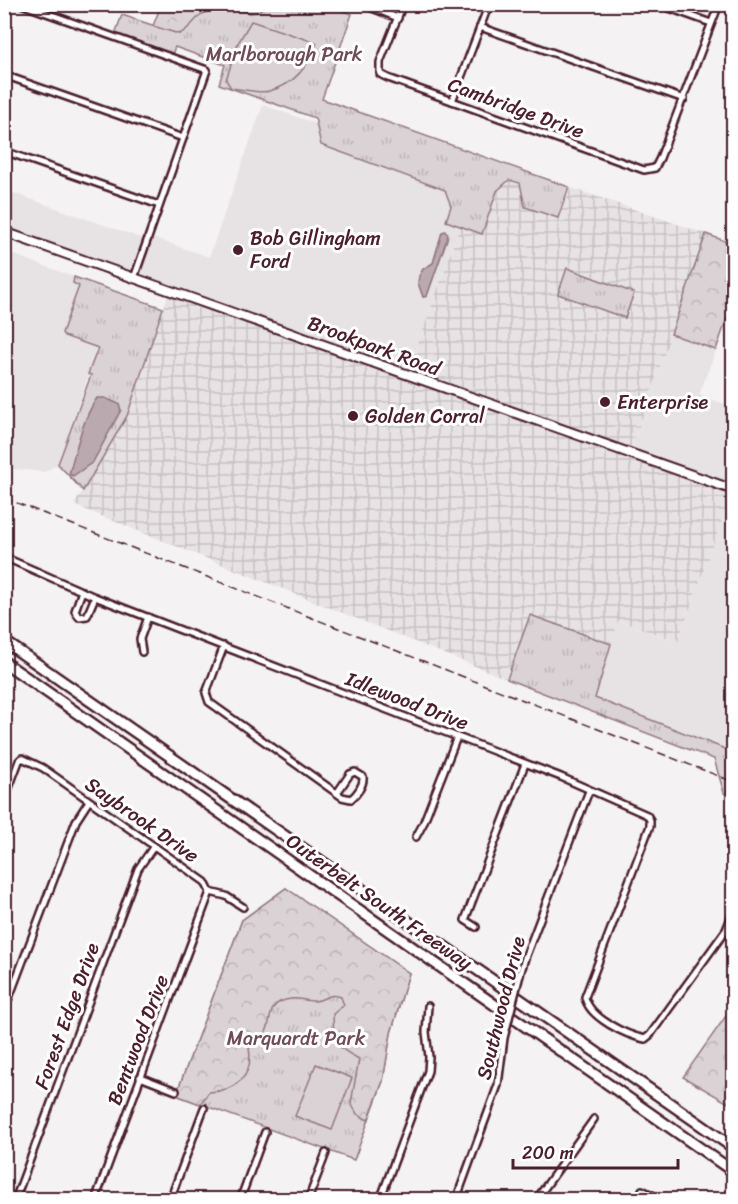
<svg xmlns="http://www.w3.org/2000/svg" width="738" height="1204" font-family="Sriracha,sans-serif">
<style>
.built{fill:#e7e2e3}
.industrial{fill:url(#industrial-grid)}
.grass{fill:url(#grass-tufts);stroke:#927880;stroke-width:1.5}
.forest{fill:url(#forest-crowns);stroke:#927880;stroke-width:1.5}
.pitch{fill:#dbd2d5;stroke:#927880;stroke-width:1.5}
.water{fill:#baa9ae;stroke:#8d727a;stroke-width:1.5}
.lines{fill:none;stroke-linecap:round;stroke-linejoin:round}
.street-casing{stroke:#4a1f2b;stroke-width:10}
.primary-casing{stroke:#4a1f2b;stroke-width:12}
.highway-casing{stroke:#4a1f2b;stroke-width:14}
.street{stroke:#fff;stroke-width:5}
.primary{stroke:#fff;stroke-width:8}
.highway{stroke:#fff;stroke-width:9}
.rail{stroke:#4a1f2b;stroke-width:1.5;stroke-dasharray:9 4.5;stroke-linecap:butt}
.street-bridge-casing{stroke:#4a1f2b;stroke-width:10;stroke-linecap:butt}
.street-bridge{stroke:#fff;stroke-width:5}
.poi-dot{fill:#4a1f2b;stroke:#fff;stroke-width:2}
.labels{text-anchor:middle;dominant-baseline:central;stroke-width:6;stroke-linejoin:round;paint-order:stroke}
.park-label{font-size:20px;fill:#6e4c56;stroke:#fff}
.street-label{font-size:20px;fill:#4a1f2b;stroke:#fff}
.poi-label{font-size:20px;fill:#4a1f2b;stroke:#fff;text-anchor:start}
</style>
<defs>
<pattern id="industrial-grid" width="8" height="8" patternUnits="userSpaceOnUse" patternTransform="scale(1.5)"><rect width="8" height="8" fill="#e7e2e3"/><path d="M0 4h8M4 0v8" fill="none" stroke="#c8c1c3"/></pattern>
<pattern id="grass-tufts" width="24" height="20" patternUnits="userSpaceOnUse" patternTransform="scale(1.5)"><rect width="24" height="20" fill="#dbd2d5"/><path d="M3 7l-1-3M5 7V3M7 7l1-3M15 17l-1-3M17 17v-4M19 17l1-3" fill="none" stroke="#bdb4b7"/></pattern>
<pattern id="forest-crowns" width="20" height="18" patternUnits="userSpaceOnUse" patternTransform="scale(1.5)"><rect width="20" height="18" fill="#dbd2d5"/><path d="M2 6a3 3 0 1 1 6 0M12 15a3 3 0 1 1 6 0" fill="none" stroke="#bdb4b7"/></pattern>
</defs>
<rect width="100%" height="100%" fill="#f4f2f2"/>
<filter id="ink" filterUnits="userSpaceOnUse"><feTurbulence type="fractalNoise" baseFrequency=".0167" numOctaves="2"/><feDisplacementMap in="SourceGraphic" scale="12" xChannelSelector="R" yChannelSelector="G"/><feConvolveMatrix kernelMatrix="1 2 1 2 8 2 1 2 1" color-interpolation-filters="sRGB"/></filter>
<g filter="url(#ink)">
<g class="built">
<path d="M 263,105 L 317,124 L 321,145 L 445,190 L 451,206 L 446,221 L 460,226 L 408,372 L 5,229 L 5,190 L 146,240 L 148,236 L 209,257 Z"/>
<path d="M 4,251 L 74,277 L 73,283 L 79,286 L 64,337 L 98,348 L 58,464 L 44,472 L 5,468 Z"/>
<path d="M 671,334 L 716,350 L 699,395 L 733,407 L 733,485 L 631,450 Z"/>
<path d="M 731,495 L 733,496 L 733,752 L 594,698 L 617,621 L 678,641 Z"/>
</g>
<g class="industrial">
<path d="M 509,180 L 520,183 L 558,218 L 569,187 L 706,234 L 631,450 L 408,372 L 460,226 L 482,233 L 497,191 Z"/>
<path d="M 168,295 L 732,493 L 678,641 L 618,621 L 611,644 L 530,615 L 507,679 L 74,505 L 127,416 Z"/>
</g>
<g class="grass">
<path d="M 190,5 L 225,5 L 250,13 L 253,5 L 325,5 L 352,14 L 322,99 L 569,187 L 558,218 L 525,207 L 520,183 L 509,180 L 497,191 L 482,234 L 446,221 L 451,206 L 445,190 L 321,145 L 315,118 L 219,84 L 225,65 L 175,47 L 172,54 L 115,34 L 122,15 L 179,34 Z"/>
<path d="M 567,268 L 634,293 L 625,318 L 558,294 Z"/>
<path d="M 74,277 L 163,308 L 127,416 L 83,491 L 58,464 L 91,375 L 88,374 L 98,348 L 64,336 L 62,333 L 79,286 L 73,283 Z"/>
<path d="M 530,615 L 611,644 L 595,698 L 733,752 L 733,799 L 724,793 L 714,759 L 507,679 Z"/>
<path d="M 286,888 L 409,973 L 391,1033 L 383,1081 L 354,1160 L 176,1095 L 242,920 Z"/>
</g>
<g class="forest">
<path d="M 161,5 L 161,4 L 263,5 L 259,12 L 250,13 L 230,6 C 221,10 209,9 201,15 C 192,22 190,29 179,34 L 153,26 Z"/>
<path d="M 706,234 L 733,244 L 733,301 L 716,350 L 671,334 Z"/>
<path d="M 286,888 L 409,973 L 391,1033 L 383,1081 L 368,1120 L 357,1114 L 351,1103 L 359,1059 C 333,1046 334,1041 333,1014 L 344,1005 L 341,997 C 330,992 325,1000 315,1001 C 307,1001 299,998 291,999 C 266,1002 273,1017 266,1032 C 262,1040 256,1044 249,1048 C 254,1076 236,1091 209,1092 L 200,1104 L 176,1095 L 242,920 Z"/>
<path d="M 733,1006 L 733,1087 L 728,1103 L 683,1077 Z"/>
</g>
<g class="pitch">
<path d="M 251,21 L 317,43 C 307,67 296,84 269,91 C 261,94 240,89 231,88 L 226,80 L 238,43 Z"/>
<path d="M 316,1064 L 352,1078 L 332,1130 L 295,1116 Z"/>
</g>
<g class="water">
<path d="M 445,231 L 448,234 L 447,239 L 427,296 L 423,297 L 418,283 L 419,276 L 423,269 L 433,263 L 442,232 Z"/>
<path d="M 97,398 L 105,398 L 119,404 L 121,410 L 93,462 L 73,476 L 69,474 C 76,450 82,420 97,398 Z"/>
</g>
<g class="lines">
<g class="street-casing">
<g id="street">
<path d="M 21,4 L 207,70 L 134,278"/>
<path d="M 362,4 L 398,18"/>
<path d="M 403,4 L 380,62 L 380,74 L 388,78 L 644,170 L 655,168 L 660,158 L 719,4"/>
<path d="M 658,4 L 711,23"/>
<path d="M 480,27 L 684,99"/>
<path d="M 4,75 L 183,138"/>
<path d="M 452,101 L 489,4"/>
<path d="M 4,151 L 159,205"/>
<path d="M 4,557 L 95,597 L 561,777 L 647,815 L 650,820 L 650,826 L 585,997 C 589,1018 626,1035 645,1039 L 650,1035 L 726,930 L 734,910"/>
<path d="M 82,591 L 75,611 L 79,617 L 87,616 L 95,597"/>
<path d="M 224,646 L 206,693 L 209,702 L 342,797 L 351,799 C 357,794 364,785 363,777 L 355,772 L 350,774 L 337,793"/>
<path d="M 142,652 L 140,639 L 148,617"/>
<path d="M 4,801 L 19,761 L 22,758 L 43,768 L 205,882 L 210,892 L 226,896 L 243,907"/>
<path d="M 416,837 L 423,824 L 457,737"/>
<path d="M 476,927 L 465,920 L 525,764"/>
<path d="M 520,975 L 525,958 L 589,791"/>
<path d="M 4,1011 L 76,821 L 89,801"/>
<path d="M 140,1077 L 176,1091"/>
<path d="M 642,1190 L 662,1200"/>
<path d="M 15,1200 L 138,869 L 154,846"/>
<path d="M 95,1200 L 210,892"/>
<path d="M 170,1200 L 204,1108"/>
<path d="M 240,1200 L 265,1132"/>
<path d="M 308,1200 L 326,1153"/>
<path d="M 380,1200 L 428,1071 L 429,1057 L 426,1032 L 428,1006"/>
<path d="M 456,1200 L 498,1085 L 504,1038"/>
<path d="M 536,1200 L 594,1119"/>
</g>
</g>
<g class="primary-casing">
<path id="primary" d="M 4,232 L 734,490"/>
</g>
<g class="highway-casing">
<g id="highway">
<path d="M 4,641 L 734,1148"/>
<path d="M 4,662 L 734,1172"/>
</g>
</g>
<use href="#street" class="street"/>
<use href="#primary" class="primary"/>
<use href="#highway" class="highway"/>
<path class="rail" d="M 4,498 L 734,782"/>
<g class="street-bridge-casing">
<path id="street-bridge" d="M 504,1038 L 520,975"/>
</g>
<use href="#street-bridge" class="street-bridge"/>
</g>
</g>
<g class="poi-dot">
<circle cx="238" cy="250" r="6"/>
<circle cx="605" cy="402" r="6"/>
<circle cx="353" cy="416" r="6"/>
</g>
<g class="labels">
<g class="park-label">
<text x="284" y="54">Marlborough Park</text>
<text x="296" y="1038">Marquardt Park</text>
</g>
<g class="street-label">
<text transform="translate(516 108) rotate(20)">Cambridge Drive</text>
<text transform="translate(374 346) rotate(20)">Brookpark Road</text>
<text transform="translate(407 701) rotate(21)">Idlewood Drive</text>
<text transform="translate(142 820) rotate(35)">Saybrook Drive</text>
<text transform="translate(379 902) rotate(35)">Outerbelt South Freeway</text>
<text transform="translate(501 1008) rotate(-76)">Southwood Drive</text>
<text transform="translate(67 1016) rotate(-70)">Forest Edge Drive</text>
<text transform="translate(138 1040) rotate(-69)">Bentwood Drive</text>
</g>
<g class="poi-label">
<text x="250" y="238">Bob Gillingham<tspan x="250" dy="23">Ford</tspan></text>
<text x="617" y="402">Enterprise</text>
<text x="365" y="416">Golden Corral</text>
</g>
</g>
<rect width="738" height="1204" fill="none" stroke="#fff" stroke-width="24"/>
<rect x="12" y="12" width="714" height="1180" fill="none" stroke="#4a1f2b" stroke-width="2" filter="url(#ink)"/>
<path d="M513 1159v9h165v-9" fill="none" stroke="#4a1f2b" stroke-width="3"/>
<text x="522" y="1159" font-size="18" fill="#4a1f2b" stroke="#ffffff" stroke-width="4.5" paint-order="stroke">200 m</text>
</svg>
